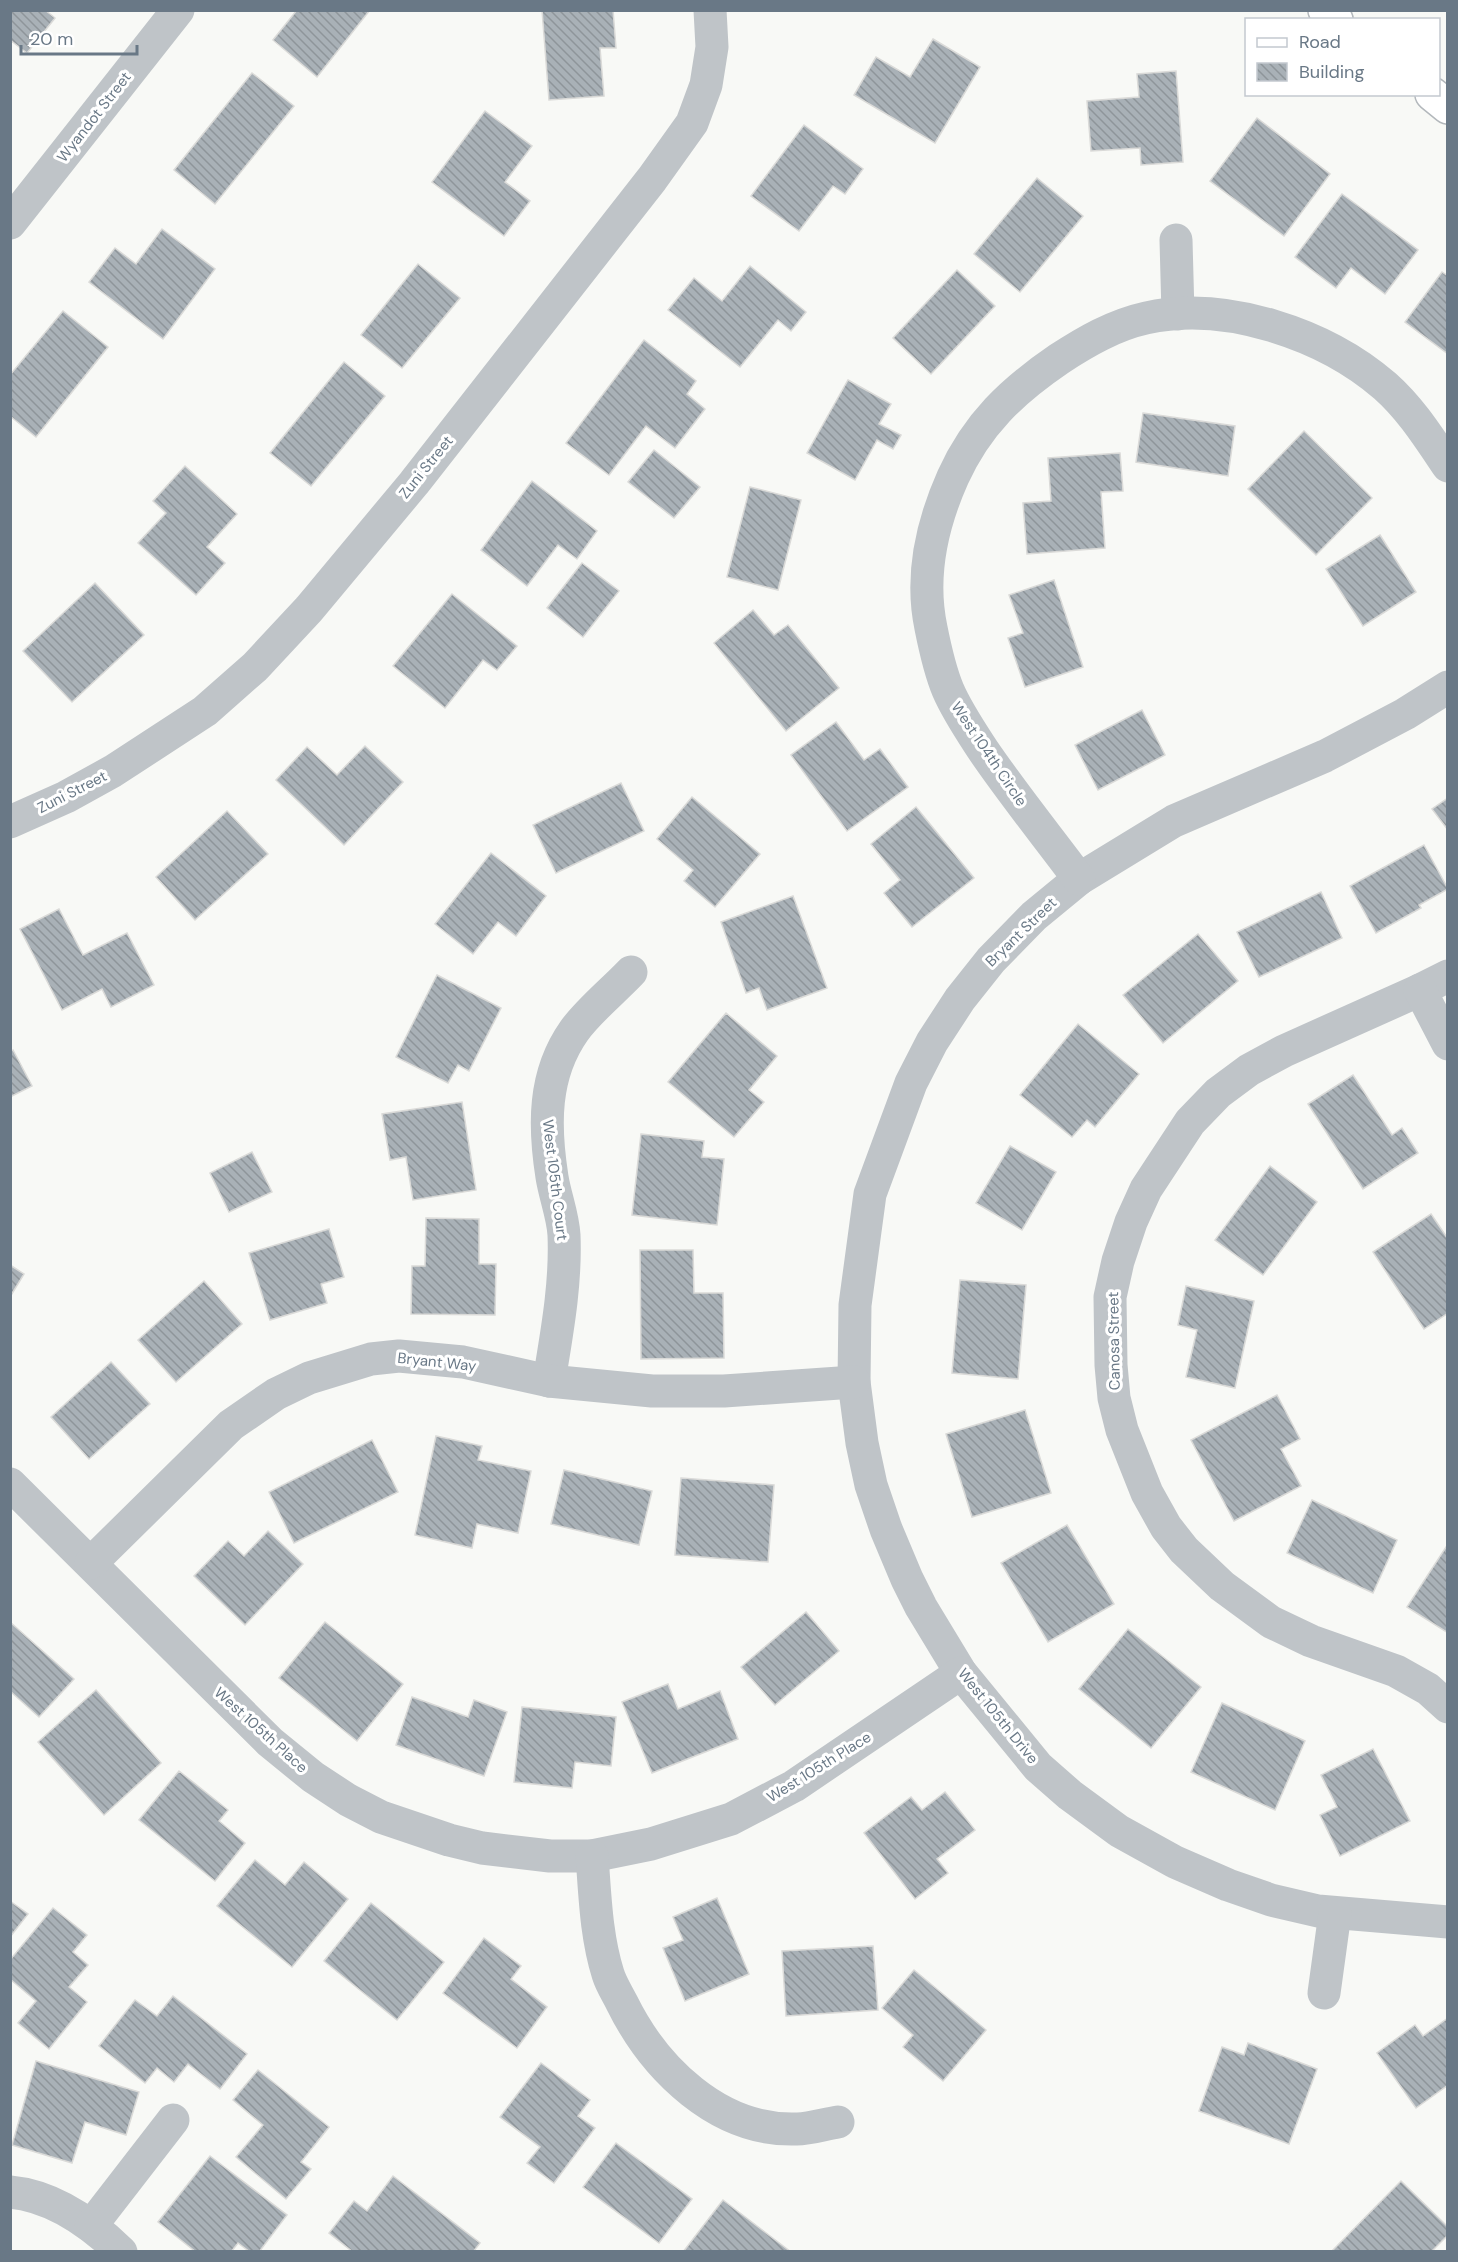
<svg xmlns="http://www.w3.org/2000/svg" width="1458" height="2262" font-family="'DM Sans',sans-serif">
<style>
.building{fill:url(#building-back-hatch);stroke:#dadad8;stroke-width:1.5}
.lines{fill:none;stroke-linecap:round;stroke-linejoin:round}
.primary-casing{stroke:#b3b8bc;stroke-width:36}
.minor{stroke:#bfc4c8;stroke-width:33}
.primary{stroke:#fff;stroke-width:33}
.labels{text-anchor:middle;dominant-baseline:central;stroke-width:6;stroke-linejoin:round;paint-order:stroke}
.street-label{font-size:15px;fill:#697886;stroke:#fff}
</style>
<defs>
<pattern id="building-back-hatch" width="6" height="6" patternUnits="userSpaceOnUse" patternTransform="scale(1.5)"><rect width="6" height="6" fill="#a9b1b7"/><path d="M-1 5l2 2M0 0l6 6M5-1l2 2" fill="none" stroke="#8e959a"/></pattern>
</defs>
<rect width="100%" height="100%" fill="#f8f9f6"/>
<g class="building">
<path d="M 10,10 L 45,10 L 55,18 L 27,53 L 10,40 Z"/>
<path d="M 297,10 L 370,10 L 317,77 L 273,40 Z"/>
<path d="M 542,10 L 613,10 L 616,48 L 600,48 L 604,96 L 549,100 Z"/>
<path d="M 933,39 L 980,67 L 935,143 L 854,95 L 876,57 L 910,77 Z"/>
<path d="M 1176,71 L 1183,162 L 1141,165 L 1140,148 L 1091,151 L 1087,101 L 1139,97 L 1137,74 Z"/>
<path d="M 252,73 L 294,106 L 215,204 L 174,170 Z"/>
<path d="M 485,111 L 532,146 L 505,182 L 530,201 L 504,236 L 432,182 Z"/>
<path d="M 1257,118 L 1330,174 L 1284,236 L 1210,181 Z"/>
<path d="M 804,125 L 863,169 L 845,194 L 833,186 L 799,231 L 751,196 Z"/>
<path d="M 1037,178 L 1083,216 L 1020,292 L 974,254 Z"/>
<path d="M 1342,194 L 1418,250 L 1385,294 L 1351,268 L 1336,288 L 1295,257 Z"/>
<path d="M 162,229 L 215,269 L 163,339 L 89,282 L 115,248 L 136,264 Z"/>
<path d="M 418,264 L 460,298 L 402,368 L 361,335 Z"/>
<path d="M 750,266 L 806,312 L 791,331 L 778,320 L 740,367 L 668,310 L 694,278 L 722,301 Z"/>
<path d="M 957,270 L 995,306 L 931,374 L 893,338 Z"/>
<path d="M 1442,272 L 1448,276 L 1448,354 L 1405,322 Z"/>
<path d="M 63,311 L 108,347 L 36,437 L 10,416 L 10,375 Z"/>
<path d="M 644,340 L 696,381 L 687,394 L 705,409 L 675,448 L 646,426 L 609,475 L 566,443 Z"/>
<path d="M 344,362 L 385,396 L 311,486 L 270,453 Z"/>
<path d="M 848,380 L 891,404 L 879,424 L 901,435 L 893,449 L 877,440 L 855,480 L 807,453 Z"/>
<path d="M 1143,413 L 1235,426 L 1228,476 L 1136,462 Z"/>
<path d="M 1304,431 L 1372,498 L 1316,555 L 1248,489 Z"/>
<path d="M 654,450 L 700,487 L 674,518 L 628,482 Z"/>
<path d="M 1120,453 L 1123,491 L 1101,492 L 1105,548 L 1027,554 L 1023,503 L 1051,501 L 1048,458 Z"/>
<path d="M 185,466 L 237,514 L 207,547 L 225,563 L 196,595 L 138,543 L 166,513 L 153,501 Z"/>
<path d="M 532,481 L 597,531 L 577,559 L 558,545 L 527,586 L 481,550 Z"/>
<path d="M 750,487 L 801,500 L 778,590 L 727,577 Z"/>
<path d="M 1380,535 L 1416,592 L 1363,626 L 1326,569 Z"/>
<path d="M 582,563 L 619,591 L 583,637 L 547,608 Z"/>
<path d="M 1054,580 L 1083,667 L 1025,687 L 1008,638 L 1023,633 L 1009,595 Z"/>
<path d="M 95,583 L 144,635 L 72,702 L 23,651 Z"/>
<path d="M 452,594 L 517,646 L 497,670 L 483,660 L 445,708 L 393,666 Z"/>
<path d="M 753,610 L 774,635 L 788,625 L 839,688 L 786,731 L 714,643 Z"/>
<path d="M 1142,710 L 1165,755 L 1098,790 L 1075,745 Z"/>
<path d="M 836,722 L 864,760 L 880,749 L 908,787 L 847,831 L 791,755 Z"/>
<path d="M 365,746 L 403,782 L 344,845 L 276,780 L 307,747 L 337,775 Z"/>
<path d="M 621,783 L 644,831 L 556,873 L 533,825 Z"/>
<path d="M 692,797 L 760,854 L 715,907 L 684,881 L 693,870 L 657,839 Z"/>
<path d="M 1448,798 L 1448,830 L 1432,809 Z"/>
<path d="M 916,807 L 974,878 L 912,927 L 884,893 L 900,880 L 871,844 Z"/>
<path d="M 227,811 L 268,854 L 195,920 L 156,877 Z"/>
<path d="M 1424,845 L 1448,889 L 1419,905 L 1421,908 L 1376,933 L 1350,886 Z"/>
<path d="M 491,853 L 546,896 L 516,936 L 498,922 L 473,954 L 435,924 Z"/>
<path d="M 1321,892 L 1342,938 L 1259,977 L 1237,932 Z"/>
<path d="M 793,896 L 827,988 L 767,1010 L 759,988 L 746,993 L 721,922 Z"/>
<path d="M 59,909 L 83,955 L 127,933 L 154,985 L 111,1007 L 102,989 L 62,1010 L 20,929 Z"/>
<path d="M 1198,934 L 1238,981 L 1163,1043 L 1123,995 Z"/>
<path d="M 437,975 L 501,1008 L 469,1071 L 458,1065 L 448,1083 L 396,1057 Z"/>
<path d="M 726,1013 L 777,1056 L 749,1090 L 764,1102 L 734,1137 L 668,1082 Z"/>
<path d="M 1078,1024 L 1139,1074 L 1095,1127 L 1087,1120 L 1072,1137 L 1020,1095 Z"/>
<path d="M 13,1050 L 32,1086 L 10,1097 L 10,1052 Z"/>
<path d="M 1353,1075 L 1392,1135 L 1402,1128 L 1418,1153 L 1363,1189 L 1308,1104 Z"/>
<path d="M 462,1102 L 476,1190 L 413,1200 L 406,1157 L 390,1160 L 382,1114 Z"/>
<path d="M 641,1134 L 704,1141 L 702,1157 L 724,1159 L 717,1225 L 632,1215 Z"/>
<path d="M 1010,1146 L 1056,1172 L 1022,1230 L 976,1203 Z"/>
<path d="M 252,1152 L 272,1192 L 229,1212 L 210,1173 Z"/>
<path d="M 1270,1166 L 1317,1202 L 1263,1275 L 1215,1240 Z"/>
<path d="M 1431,1214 L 1448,1239 L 1448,1313 L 1424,1329 L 1373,1252 Z"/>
<path d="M 426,1218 L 479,1219 L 479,1264 L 496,1264 L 495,1315 L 411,1314 L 412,1266 L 425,1266 Z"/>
<path d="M 329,1229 L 344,1277 L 321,1284 L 327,1303 L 270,1320 L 249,1253 Z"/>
<path d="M 640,1250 L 693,1250 L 694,1293 L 723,1293 L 724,1358 L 641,1359 Z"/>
<path d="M 10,1265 L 24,1274 L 10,1297 Z"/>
<path d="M 960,1280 L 1026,1285 L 1018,1379 L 952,1373 Z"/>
<path d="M 204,1281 L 242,1324 L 176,1382 L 138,1340 Z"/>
<path d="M 1186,1286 L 1254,1301 L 1235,1388 L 1186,1377 L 1197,1330 L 1178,1325 Z"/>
<path d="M 111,1362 L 150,1404 L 89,1459 L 51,1417 Z"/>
<path d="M 1277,1395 L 1300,1439 L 1281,1449 L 1301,1486 L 1234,1521 L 1191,1440 Z"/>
<path d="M 1025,1410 L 1051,1493 L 972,1517 L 946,1434 Z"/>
<path d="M 436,1436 L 482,1446 L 478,1460 L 531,1471 L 518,1533 L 477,1524 L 472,1548 L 415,1535 Z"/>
<path d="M 372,1440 L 398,1492 L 294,1543 L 269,1492 Z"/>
<path d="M 564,1470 L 652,1491 L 639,1545 L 551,1524 Z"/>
<path d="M 681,1478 L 774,1485 L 768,1562 L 675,1555 Z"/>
<path d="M 1312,1500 L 1397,1540 L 1373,1593 L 1287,1553 Z"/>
<path d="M 1067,1525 L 1114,1604 L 1048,1642 L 1001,1563 Z"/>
<path d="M 268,1531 L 303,1564 L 245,1625 L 194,1576 L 228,1541 L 244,1556 Z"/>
<path d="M 1448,1544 L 1448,1633 L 1407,1607 Z"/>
<path d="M 806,1612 L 839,1651 L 775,1705 L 741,1667 Z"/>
<path d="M 10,1622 L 74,1679 L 39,1717 L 10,1691 Z"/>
<path d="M 325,1622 L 403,1684 L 357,1741 L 279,1678 Z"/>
<path d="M 1128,1629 L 1201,1687 L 1151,1748 L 1079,1689 Z"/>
<path d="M 668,1684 L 678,1709 L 720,1691 L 738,1739 L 652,1773 L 622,1702 Z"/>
<path d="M 96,1690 L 161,1763 L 104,1815 L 38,1742 Z"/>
<path d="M 412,1697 L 468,1717 L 474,1700 L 507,1712 L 484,1776 L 396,1745 Z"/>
<path d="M 1222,1703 L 1305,1741 L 1275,1810 L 1191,1772 Z"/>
<path d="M 522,1707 L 616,1717 L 611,1766 L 575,1762 L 572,1788 L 514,1782 Z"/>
<path d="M 1373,1749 L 1410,1821 L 1340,1856 L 1320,1815 L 1337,1807 L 1321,1775 Z"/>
<path d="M 179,1771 L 228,1810 L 219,1821 L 245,1843 L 215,1881 L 139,1820 Z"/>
<path d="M 945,1792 L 975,1830 L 937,1859 L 948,1873 L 915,1899 L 864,1833 L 911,1797 L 922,1810 Z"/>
<path d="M 255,1860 L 285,1885 L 304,1862 L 348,1899 L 292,1967 L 217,1906 Z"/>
<path d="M 717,1898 L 749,1974 L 685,2001 L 663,1948 L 683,1940 L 673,1917 Z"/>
<path d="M 10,1901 L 28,1914 L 10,1937 Z"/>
<path d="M 371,1903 L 444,1962 L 397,2020 L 324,1961 Z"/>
<path d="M 53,1908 L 87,1935 L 73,1952 L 88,1965 L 69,1987 L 87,2002 L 49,2049 L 18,2023 L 36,2001 L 10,1979 L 10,1960 Z"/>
<path d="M 484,1938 L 521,1966 L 511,1979 L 547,2007 L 517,2048 L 443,1993 Z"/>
<path d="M 873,1946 L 878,2010 L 786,2016 L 782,1951 Z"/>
<path d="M 914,1970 L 986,2030 L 943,2081 L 903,2047 L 913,2035 L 882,2008 Z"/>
<path d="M 173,1996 L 247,2054 L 220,2089 L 188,2064 L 174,2082 L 157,2068 L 145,2083 L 99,2046 L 135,2000 L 157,2016 Z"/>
<path d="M 1448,2018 L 1448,2085 L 1416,2108 L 1377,2053 L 1415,2025 L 1423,2036 Z"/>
<path d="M 1248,2043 L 1317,2069 L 1289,2144 L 1199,2111 L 1222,2047 L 1244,2055 Z"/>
<path d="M 36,2061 L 139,2092 L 126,2135 L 85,2122 L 72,2163 L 12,2145 Z"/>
<path d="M 541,2063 L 590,2100 L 578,2116 L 595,2128 L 554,2183 L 527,2163 L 540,2147 L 500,2117 Z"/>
<path d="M 258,2070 L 329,2127 L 301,2162 L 311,2169 L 286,2199 L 236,2157 L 263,2125 L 233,2100 Z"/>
<path d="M 616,2143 L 692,2199 L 659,2243 L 583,2187 Z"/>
<path d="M 210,2156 L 287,2215 L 259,2252 L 250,2252 L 238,2243 L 231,2252 L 196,2252 L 158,2222 Z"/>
<path d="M 393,2176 L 480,2243 L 473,2252 L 353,2252 L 329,2233 L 354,2201 L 367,2211 Z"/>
<path d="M 1401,2181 L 1448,2227 L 1448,2235 L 1431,2252 L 1331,2252 Z"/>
<path d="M 723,2200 L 791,2252 L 683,2252 Z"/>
</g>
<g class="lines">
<g class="primary-casing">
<g id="primary">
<path d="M 1325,10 L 1336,20"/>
<path d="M 1432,94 L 1448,107"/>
</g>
</g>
<g class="minor">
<path d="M 10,223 L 178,10"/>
<path d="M 1176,240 L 1178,314"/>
<path d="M 1448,687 L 1405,714 L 1325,756 L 1174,821 L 1079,879 L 1034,916 L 991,960 L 960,999 L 932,1042 L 911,1083 L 870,1194 L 855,1305 L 854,1382 L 862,1443 L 871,1485 L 886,1529 L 907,1579 L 921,1607 L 961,1673 L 1038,1767 L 1070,1795 L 1119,1831 L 1175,1862 L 1228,1885 L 1271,1900 L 1318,1911 L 1448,1922"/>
<path d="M 10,822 L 66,797 L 113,771 L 205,711 L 255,667 L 309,609 L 414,483 L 652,179 L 692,123 L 706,85 L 712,47 L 710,10"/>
<path d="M 1079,879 C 1047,836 1013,794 983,750 C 970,730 957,711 948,690 C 940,671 935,648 931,628 C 920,576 932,524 953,477 C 977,424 1012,391 1059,359 C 1085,342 1114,325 1146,318 C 1225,300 1325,334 1385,386 C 1411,409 1429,438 1448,466"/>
<path d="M 1448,976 L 1420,990 L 1284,1051 L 1249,1070 L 1218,1093 L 1190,1122 L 1146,1189 L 1131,1222 L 1118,1261 L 1110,1297 L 1111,1365 L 1114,1398 L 1122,1430 L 1147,1493 L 1166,1527 L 1184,1550 L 1222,1586 L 1271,1622 L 1311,1641 L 1396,1671 L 1428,1689 L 1448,1707"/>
<path d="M 1420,990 L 1448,1044"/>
<path d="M 549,1381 C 557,1332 566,1284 564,1235 C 563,1216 555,1196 552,1177 C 544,1126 543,1075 574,1031 C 587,1012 614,990 631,972"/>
<path d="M 10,1484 L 270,1742 L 313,1777 L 348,1800 L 381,1817 L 449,1840 L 482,1848 L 550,1856 L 592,1856 L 651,1844 L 731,1819 L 794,1786 L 961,1673"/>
<path d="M 91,1563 L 231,1425 L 276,1394 L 309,1378 L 371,1359 L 399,1356 L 463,1362 L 549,1381 L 652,1391 L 724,1391 L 854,1382"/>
<path d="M 592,1856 C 595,1895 596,1936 608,1974 C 611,1984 617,1993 622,2003 C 654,2068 718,2132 797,2129 C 810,2129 825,2124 838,2122"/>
<path d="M 1324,1993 L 1335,1913"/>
<path d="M 10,2192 C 54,2196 91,2223 121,2252"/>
<path d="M 91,2226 L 173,2120"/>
</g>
<use href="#primary" class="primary"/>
</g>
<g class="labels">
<g class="street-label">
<text transform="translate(94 117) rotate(-52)">Wyandot Street</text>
<text transform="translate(426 467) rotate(-51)">Zuni Street</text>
<text transform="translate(989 754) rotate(56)">West 104th Circle</text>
<text transform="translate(72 792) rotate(-27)">Zuni Street</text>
<text transform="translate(1021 932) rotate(-44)">Bryant Street</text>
<text transform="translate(555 1180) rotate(83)">West 105th Court</text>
<text transform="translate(1114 1341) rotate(-91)">Canosa Street</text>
<text transform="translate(437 1362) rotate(6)">Bryant Way</text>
<text transform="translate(998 1716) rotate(51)">West 105th Drive</text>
<text transform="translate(261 1730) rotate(42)">West 105th Place</text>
<text transform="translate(819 1767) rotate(-32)">West 105th Place</text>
</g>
</g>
<rect width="1458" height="2262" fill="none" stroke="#697886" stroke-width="24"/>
<rect x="1245" y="18" width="195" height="78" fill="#ffffff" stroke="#c3c9cf" stroke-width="1.5"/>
<rect x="1257" y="38" width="30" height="9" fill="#ffffff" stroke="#c3c9cf" stroke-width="1.5"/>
<text x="1299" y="48" font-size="18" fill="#697886">Road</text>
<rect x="1257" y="63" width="30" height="18" fill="url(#building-back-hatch)" stroke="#c3c9cf" stroke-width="1.5"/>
<text x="1299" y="78" font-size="18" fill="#697886">Building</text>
<path d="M21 45v9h116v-9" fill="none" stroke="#697886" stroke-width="3"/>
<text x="30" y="45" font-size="18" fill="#697886" stroke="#ffffff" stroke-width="4.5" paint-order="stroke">20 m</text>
</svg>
